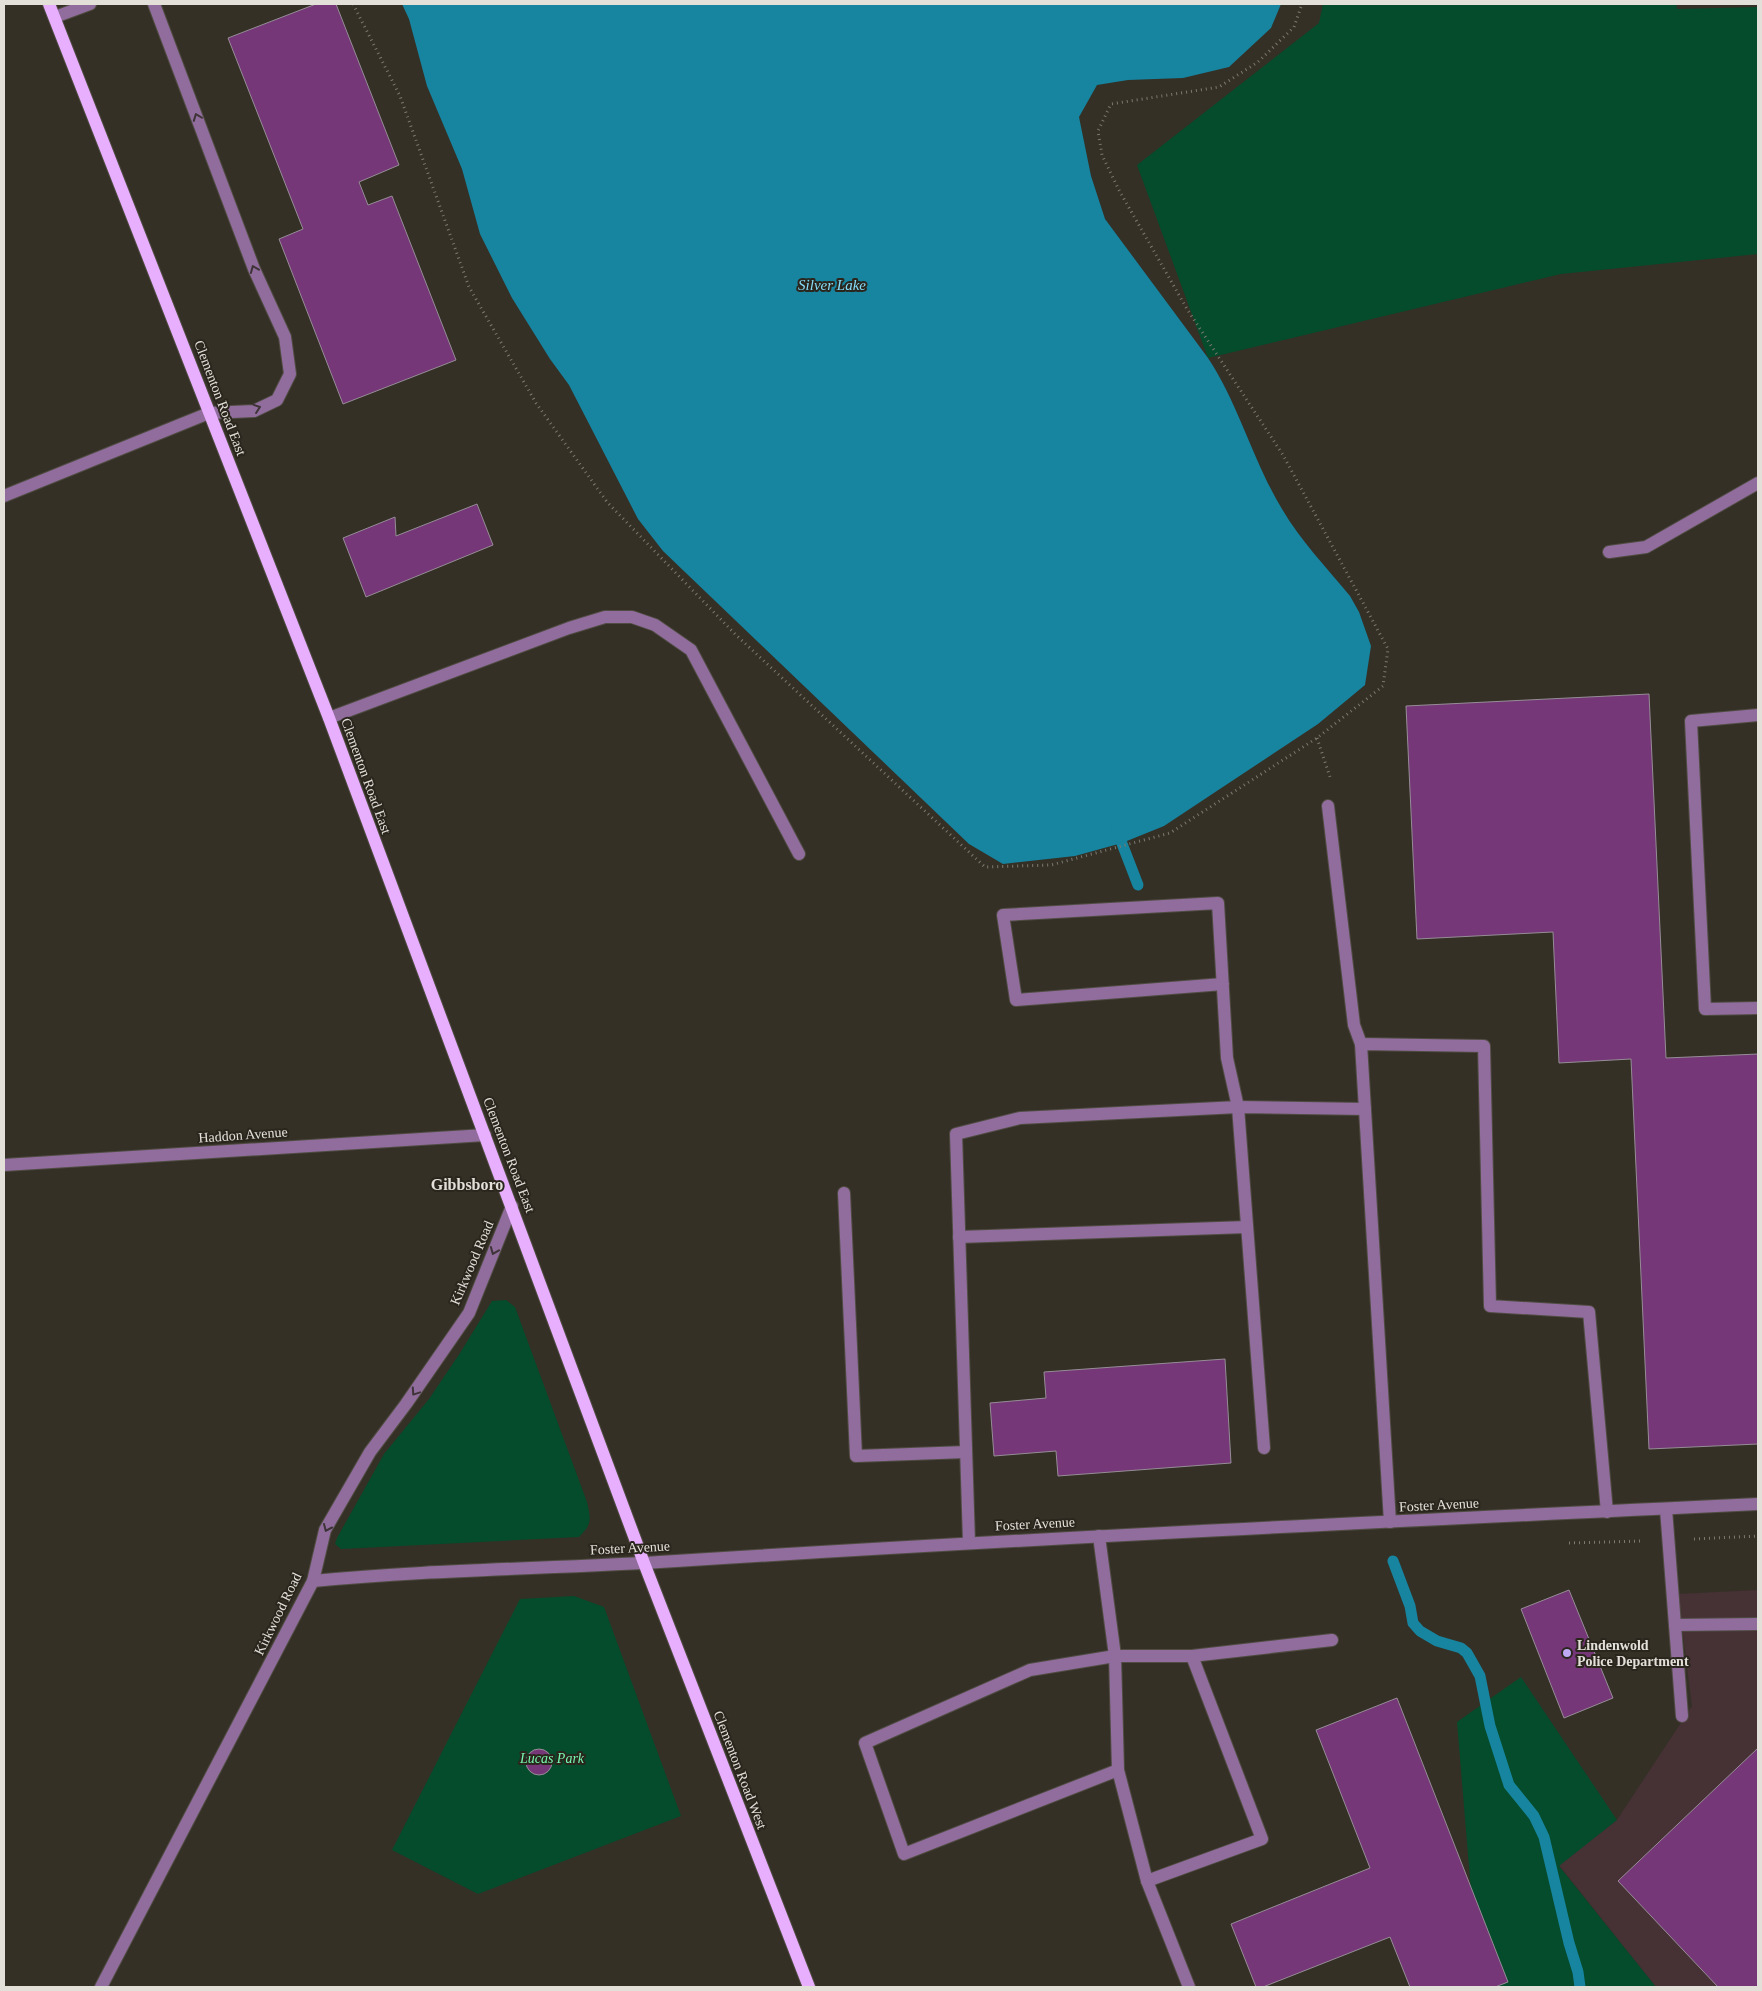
<svg xmlns="http://www.w3.org/2000/svg" width="1762" height="1991" font-family="Georgia,serif">
<style>
.industrial{fill:#463135}
.green{fill:#054c2c}
.water{fill:#1784a0}
.lines{fill:none;stroke-linecap:round;stroke-linejoin:round}
.stream{stroke:#1784a0;stroke-width:11}
.building{fill:#753777;stroke:#968d96}
.minor-casing{stroke:#504c43;stroke-width:14}
.major-casing{stroke:#504c43;stroke-width:14}
.path{stroke:#7c7971;stroke-width:3;stroke-dasharray:1 4;stroke-linecap:butt}
.minor{stroke:#906d9d;stroke-width:12}
.major{stroke:#e8afff;stroke-width:12}
.oneway{stroke:#3e3437}
.poi-dot{fill:#bfa9f4;stroke:#2a261d;stroke-width:2}
.labels{text-anchor:middle;dominant-baseline:central;stroke-width:4;stroke-linejoin:round;paint-order:stroke}
.street-label{font-size:14px;fill:#e3e0da;stroke:#2a261d}
.poi-label{font-size:14px;font-weight:bold;fill:#e3e0da;stroke:#2a261d;text-anchor:start}
.park-label{font-size:14px;font-style:italic;fill:#77f7af;stroke:#2a261d}
.water-label{font-size:15px;font-style:italic;fill:#86dcf8;stroke:#2a261d}
.quarter-label{font-size:16px;font-weight:bold;fill:#e3e0da;stroke:#2a261d}
</style>
<rect width="100%" height="100%" fill="#343026"/>
<path class="industrial" d="M 1758,1590 L 1758,1987 L 1656,1987 L 1559,1865 L 1617,1820 L 1692,1706 L 1678,1594 Z"/>
<g class="green">
<path d="M 1323,4 L 1676,4 L 1677,9 L 1758,7 L 1758,254 L 1561,274 L 1208,358 L 1137,165 L 1319,23 Z"/>
<path d="M 506,1300 L 515,1307 L 587,1502 C 591,1520 592,1524 579,1537 L 341,1549 L 335,1544 L 337,1538 L 384,1454 L 429,1399 L 460,1353 L 492,1301 Z"/>
<path d="M 574,1596 L 604,1607 L 681,1816 L 478,1894 L 392,1850 L 520,1599 Z"/>
<path d="M 1521,1677 L 1617,1820 L 1559,1866 L 1656,1987 L 1479,1987 L 1457,1722 Z"/>
</g>
<path class="water" d="M 402,4 L 1281,4 L 1271,28 L 1229,67 L 1183,78 L 1128,80 L 1097,85 L 1079,117 L 1091,176 L 1105,219 L 1208,358 C 1239,405 1253,461 1282,509 C 1300,540 1327,568 1350,596 L 1359,612 L 1371,646 L 1365,685 L 1318,724 L 1164,826 L 1122,843 L 1075,856 L 1003,864 L 969,844 L 663,551 L 638,519 L 569,385 L 550,359 L 512,298 L 480,234 L 462,169 L 427,86 L 409,19 Z"/>
<g class="lines">
<g class="stream">
<path d="M 1116,828 L 1138,885"/>
<path d="M 1393,1561 L 1410,1606 L 1413,1623 L 1420,1631 L 1437,1641 L 1461,1648 L 1467,1653 L 1480,1676 L 1490,1726 L 1509,1785 L 1534,1816 L 1544,1837 L 1569,1943 L 1578,1972 L 1580,1987"/>
</g>
</g>
<g class="building">
<path d="M 316,4 L 336,4 L 399,165 L 359,182 L 368,205 L 392,196 L 456,360 L 343,404 L 279,239 L 303,229 L 228,38 Z"/>
<path d="M 477,504 L 493,545 L 366,597 L 343,538 L 395,517 L 396,536 Z"/>
<path d="M 1649,694 L 1666,1058 L 1758,1054 L 1758,1444 L 1649,1449 L 1631,1059 L 1559,1063 L 1553,932 L 1417,939 L 1406,706 Z"/>
<path d="M 1225,1359 L 1231,1463 L 1058,1476 L 1056,1451 L 994,1456 L 990,1403 L 1046,1398 L 1044,1372 Z"/>
<path d="M 1569,1590 L 1613,1698 L 1564,1718 L 1521,1609 Z"/>
<path d="M 1397,1698 L 1508,1982 L 1495,1987 L 1410,1987 L 1390,1937 L 1263,1987 L 1256,1987 L 1231,1924 L 1370,1868 L 1316,1730 Z"/>
<path d="M 1758,1748 L 1758,1987 L 1718,1987 L 1618,1881 Z"/>
<circle cx="539" cy="1762" r="13"/>
</g>
<g class="lines">
<g class="minor-casing">
<g id="minor">
<path d="M 55,17 L 90,4"/>
<path d="M 4,496 L 209,413 L 254,411 L 277,400 L 290,374 L 285,337 L 254,269 L 154,4"/>
<path d="M 1609,552 L 1646,547 L 1758,483"/>
<path d="M 1758,715 L 1691,721 L 1705,1009 L 1758,1008"/>
<path d="M 329,718 L 569,628 L 605,617 L 632,617 L 655,625 L 691,650 L 799,854"/>
<path d="M 1328,806 L 1354,1025 L 1361,1044"/>
<path d="M 4,1165 L 485,1135"/>
<path d="M 844,1193 L 856,1456 L 966,1452"/>
<path d="M 959,1237 L 1247,1227"/>
<path d="M 1264,1448 L 1238,1107 L 1365,1109"/>
<path d="M 1666,1509 L 1682,1716"/>
<path d="M 1390,1522 L 1361,1044 L 1484,1046 L 1490,1306 L 1589,1312 L 1607,1512"/>
<path d="M 1099,1536 L 1115,1656 L 1118,1770 L 1147,1881 L 1189,1987"/>
<path d="M 969,1542 L 956,1134 L 1020,1118 L 1238,1107 L 1227,1058 L 1218,903 L 1003,915 L 1016,1000 L 1223,984"/>
<path d="M 313,1581 C 434,1569 555,1569 676,1561 C 1037,1538 1397,1521 1758,1504"/>
<path d="M 1675,1625 L 1758,1624"/>
<path d="M 1118,1770 L 904,1854 L 865,1743 L 1030,1670 L 1115,1656 L 1192,1656 L 1332,1640"/>
<path d="M 1147,1881 L 1262,1839 L 1192,1656"/>
<path d="M 101,1987 L 313,1581 L 325,1530 L 370,1452 L 406,1404 L 469,1313 L 512,1206"/>
</g>
</g>
<g class="major-casing">
<path id="major" d="M 49,4 L 329,718 L 644,1563 L 809,1987"/>
</g>
<g class="path">
<path d="M 353,4 L 400,96 L 469,287 L 536,403 L 607,502 L 735,634 L 985,867 L 1051,865 L 1170,833 L 1317,738 L 1383,686 L 1388,649 L 1283,455 L 1187,309 L 1120,192 L 1102,155 L 1098,131 L 1111,104 L 1219,87 L 1258,62 L 1294,27 L 1302,4"/>
<path d="M 1317,738 L 1331,780"/>
<path d="M 1694,1539 L 1758,1536"/>
<path d="M 1569,1543 L 1643,1541"/>
</g>
<use href="#minor" class="minor"/>
<use href="#major" class="major"/>
</g>
<defs><path id="oneway-chevron" d="M-2-3.5L2.5 0L-2 3.5" fill="none" stroke-width="1.6" stroke-linecap="round" stroke-linejoin="round" transform="scale(1.25)"/></defs>
<g class="oneway">
<use href="#oneway-chevron" transform="translate(197 117) rotate(-111)"/>
<use href="#oneway-chevron" transform="translate(254 269) rotate(-112)"/>
<use href="#oneway-chevron" transform="translate(257 408) rotate(-19)"/>
<use href="#oneway-chevron" transform="translate(494 1251) rotate(112)"/>
<use href="#oneway-chevron" transform="translate(415 1392) rotate(124)"/>
<use href="#oneway-chevron" transform="translate(327 1528) rotate(114)"/>
</g>
<circle class="poi-dot" cx="1567" cy="1653" r="5"/>
<g class="labels">
<g class="street-label">
<text transform="translate(220 398) rotate(69)">Clementon Road East</text>
<text transform="translate(366 776) rotate(70)">Clementon Road East</text>
<text transform="translate(243 1135) rotate(-4)">Haddon Avenue</text>
<text transform="translate(509 1155) rotate(69)">Clementon Road East</text>
<text transform="translate(472 1263) rotate(-67)">Kirkwood Road</text>
<text transform="translate(1439 1505) rotate(-3)">Foster Avenue</text>
<text transform="translate(1035 1524) rotate(-3)">Foster Avenue</text>
<text transform="translate(630 1548) rotate(-3)">Foster Avenue</text>
<text transform="translate(278 1614) rotate(-64)">Kirkwood Road</text>
<text transform="translate(740 1770) rotate(69)">Clementon Road West</text>
</g>
<g class="poi-label">
<text x="1577" y="1645">Lindenwold<tspan x="1577" dy="16">Police Department</tspan></text>
</g>
<g class="park-label">
<text x="552" y="1758">Lucas Park</text>
</g>
<g class="water-label">
<text x="832" y="285">Silver Lake</text>
</g>
<g class="quarter-label">
<text x="467" y="1184">Gibbsboro</text>
</g>
</g>
<rect width="1762" height="1991" fill="none" stroke="#e3e0da" stroke-width="10"/>
</svg>
